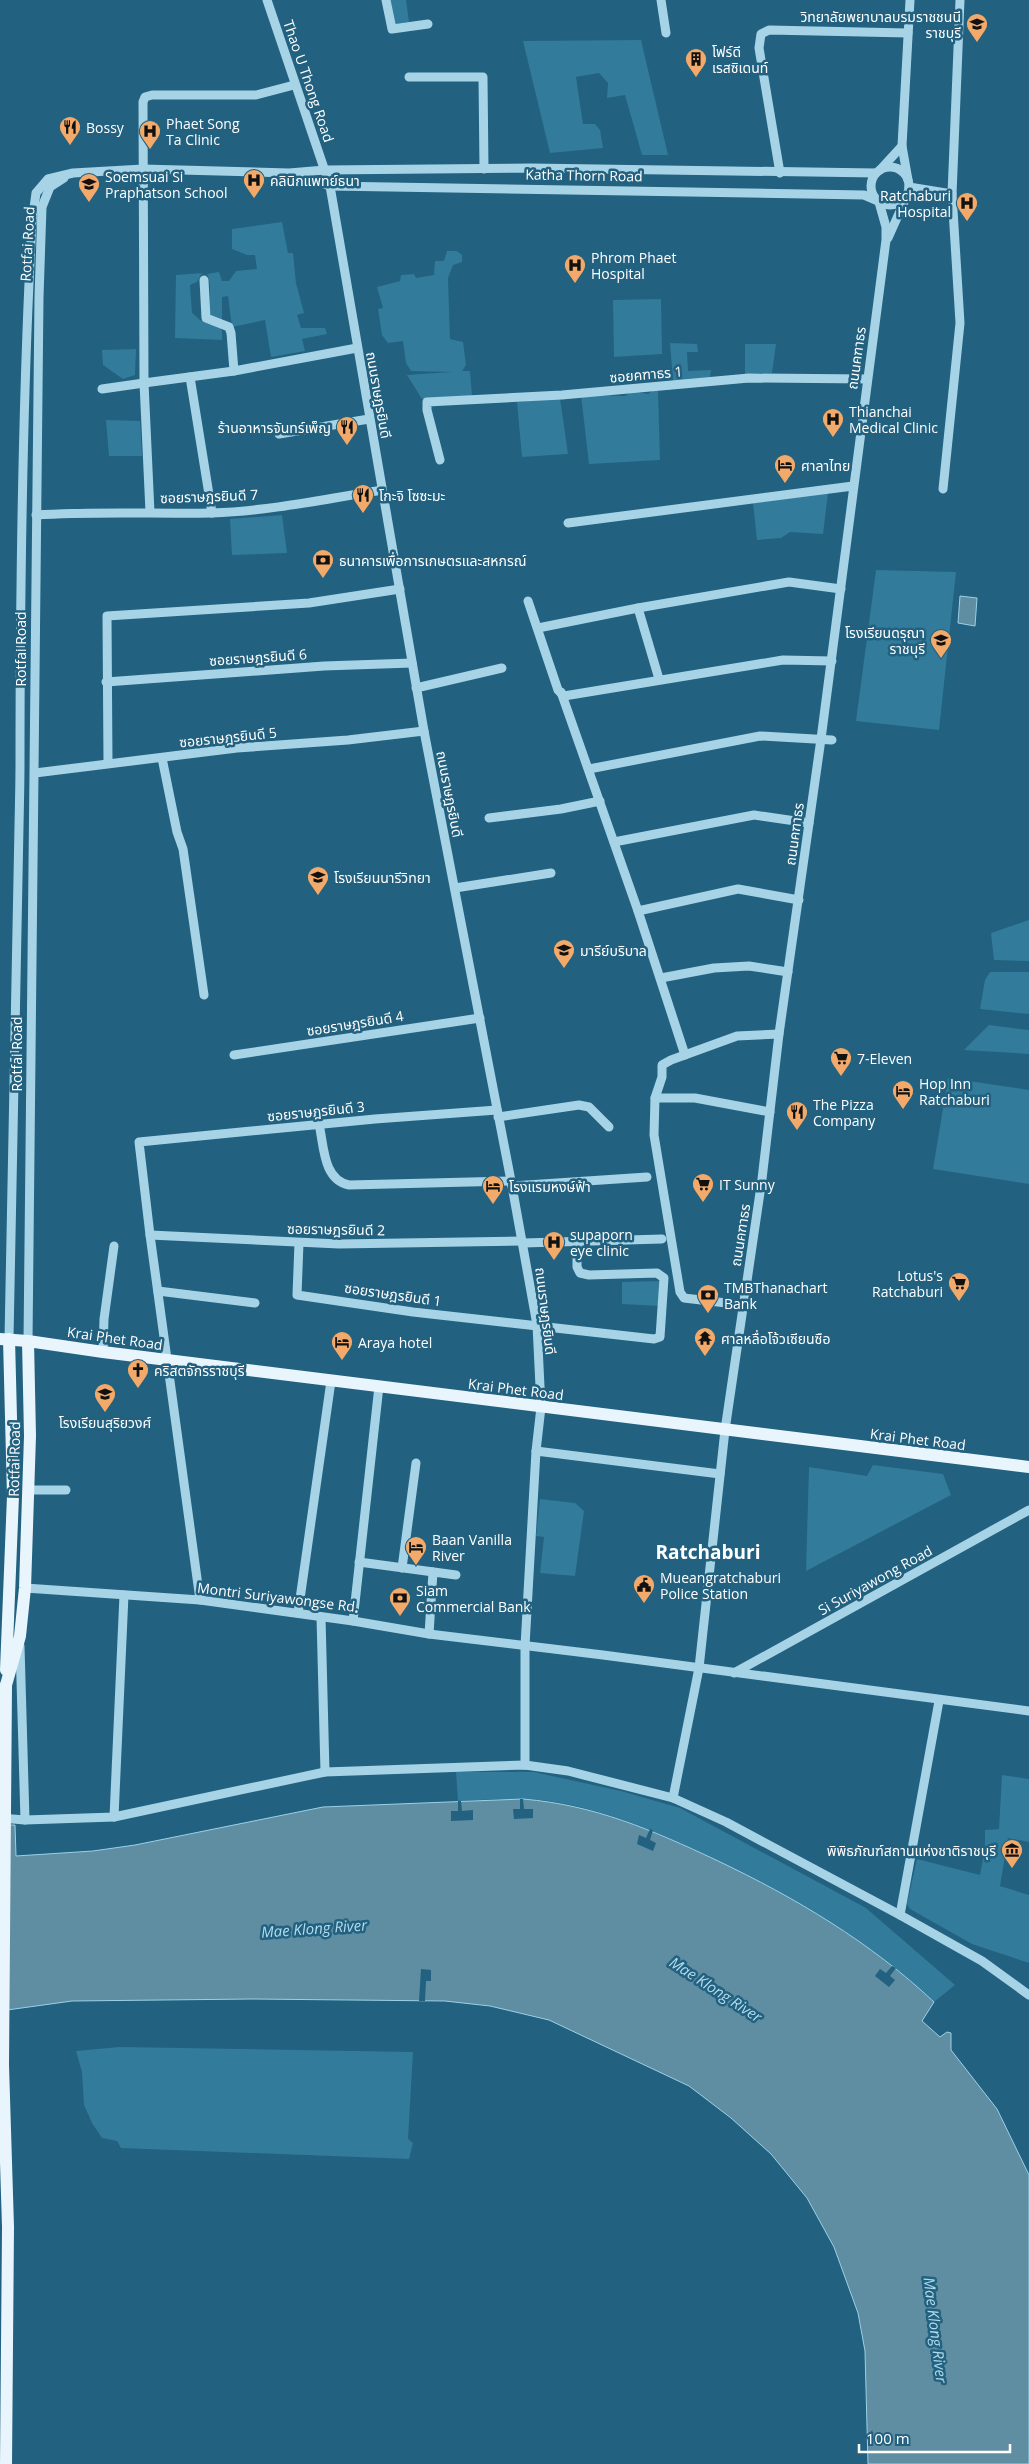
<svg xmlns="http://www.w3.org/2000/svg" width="1029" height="2464" font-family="'Open Sans','Noto Sans Thai',sans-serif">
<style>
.green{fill:#327b9a}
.water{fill:#5f8da1;stroke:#9bd1e8}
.pier{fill:#22617f}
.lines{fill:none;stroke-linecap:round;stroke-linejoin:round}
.minor{stroke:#a7d3e7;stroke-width:9}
.major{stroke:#e8f5fd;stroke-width:12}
.major-bridge{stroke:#e8f5fd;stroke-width:12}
.labels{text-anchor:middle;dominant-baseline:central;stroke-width:5;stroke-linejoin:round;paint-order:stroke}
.poi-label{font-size:14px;fill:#fff;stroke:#22617f;text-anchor:start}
.street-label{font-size:14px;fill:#fff;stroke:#22617f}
.water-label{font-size:15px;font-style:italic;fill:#b2dcee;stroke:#22617f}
.district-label{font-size:19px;font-weight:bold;fill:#fff;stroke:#22617f}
</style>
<rect width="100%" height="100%" fill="#22617f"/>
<g class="green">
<path d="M 390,0 L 406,0 L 409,22 L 394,24 Z"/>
<path d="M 641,40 L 668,155 L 642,155 L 625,95 L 607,98 L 608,83 L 599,73 L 576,77 L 583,124 L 595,124 L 600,130 L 603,148 L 550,153 L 523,41 Z"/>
<path d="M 282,222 L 288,253 L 293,253 L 296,283 L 304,313 L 297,315 L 301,328 L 325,328 L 327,334 L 302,339 L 305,351 L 271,357 L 265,320 L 232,327 L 228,296 L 222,297 L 222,320 L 213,321 C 205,307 214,288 207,274 L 219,272 L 222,281 L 229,281 L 236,271 L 257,269 L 255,255 L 247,255 L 232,249 L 232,229 Z"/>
<path d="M 447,251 L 457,251 L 462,255 L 462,262 L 453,265 L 448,278 L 450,339 L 463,342 L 466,365 L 462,371 L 470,371 L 472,396 L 422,399 L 407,375 L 452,372 L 411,371 L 406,363 L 403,341 L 388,343 L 382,335 L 378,309 L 383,308 L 377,287 L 400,281 L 401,275 L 414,274 L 416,278 L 434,275 L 435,261 L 444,261 Z"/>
<path d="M 202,273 L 197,282 L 190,285 L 192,313 C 195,315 198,319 202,321 C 214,328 224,320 222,340 L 175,338 L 176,275 Z"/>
<path d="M 661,299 L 662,354 L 614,357 L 613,300 Z"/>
<path d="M 670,343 L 697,344 L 698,352 L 687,352 L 688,371 L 711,370 L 710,378 L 673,381 Z"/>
<path d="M 745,344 L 776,344 L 772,373 L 745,374 Z"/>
<path d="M 136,349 L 135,375 L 123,379 L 103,365 L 102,350 Z"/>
<path d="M 654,390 L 658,390 L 660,460 L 589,464 L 581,395 L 625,396 L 632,391 L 648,394 Z"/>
<path d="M 560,398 L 568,454 L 522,457 L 517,402 Z"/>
<path d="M 106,420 L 140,421 L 142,456 L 109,456 Z"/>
<path d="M 828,493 L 823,534 L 790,532 L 781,538 L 757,540 L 753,503 Z"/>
<path d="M 282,515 L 287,553 L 232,555 L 230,519 Z"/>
<path d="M 876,570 L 956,572 L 939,730 L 856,721 Z"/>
<path d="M 1029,920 L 1029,961 L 994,960 L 991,933 Z"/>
<path d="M 990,972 L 1029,972 L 1029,1014 L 980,1009 L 985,980 Z"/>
<path d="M 989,1025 L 1029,1030 L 1029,1054 L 964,1050 Z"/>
<path d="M 948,1078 L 1029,1090 L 1029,1184 L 933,1169 Z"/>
<path d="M 661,1281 L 659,1306 L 622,1304 L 622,1282 Z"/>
<path d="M 873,1465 L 943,1474 L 951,1495 L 806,1571 L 809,1467 L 867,1476 Z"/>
<path d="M 540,1499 L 575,1503 L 584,1511 L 575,1576 L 540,1573 L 544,1537 L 536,1536 Z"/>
<path d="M 456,1772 L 534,1772 L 621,1791 L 680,1808 L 866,1908 L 955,1985 L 934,2002 C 869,1941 793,1897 713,1859 C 660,1833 608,1810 549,1801 C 519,1797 488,1800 458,1801 Z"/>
<path d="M 1002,1775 L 1029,1779 L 1029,1842 L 1008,1838 L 1000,1886 L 1029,1895 L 1029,1963 L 972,1944 L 910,1909 L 907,1904 L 917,1859 L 980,1875 L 985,1847 L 985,1830 L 999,1829 Z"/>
<path d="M 119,2047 L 413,2052 L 408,2139 L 413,2143 L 409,2159 L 121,2148 L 117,2141 L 102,2138 L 92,2123 L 84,2105 L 82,2072 L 76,2051 Z"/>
</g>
<g class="water">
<path d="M 960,596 L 977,598 L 975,626 L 958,623 Z"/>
<path d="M 523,1799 C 595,1805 652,1830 716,1860 C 796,1898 870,1942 934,2002 L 922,2021 L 940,2037 L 947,2032 L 951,2033 L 951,2050 L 997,2109 L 1029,2175 L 1029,2464 L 868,2464 L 865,2351 L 858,2313 L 834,2247 L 807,2198 L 771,2154 L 731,2118 L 689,2086 L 549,2020 L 490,2006 L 445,2001 L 252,1999 L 72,2001 L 0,2011 L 0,1825 L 15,1825 L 16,1856 L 93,1851 L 135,1845 L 323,1807 Z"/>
</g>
<g class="pier">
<path d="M 520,1799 L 523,1799 L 524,1809 L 533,1809 L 533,1818 L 514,1819 L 513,1809 L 520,1809 Z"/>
<path d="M 458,1801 L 461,1801 L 462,1811 L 473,1810 L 473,1820 L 451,1821 L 451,1811 L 458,1811 Z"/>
<path d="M 650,1829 L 653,1830 L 650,1840 L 656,1843 L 653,1851 L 637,1844 L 639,1835 L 646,1838 Z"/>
<path d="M 892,1966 L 896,1968 L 890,1976 L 895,1980 L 889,1987 L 875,1976 L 880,1969 L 886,1973 Z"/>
<path d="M 421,1969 L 431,1970 L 431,1981 L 426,1981 L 425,2001 L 419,2001 Z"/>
</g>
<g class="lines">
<g class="minor">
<path d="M 267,0 L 330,186 L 424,731 L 512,1186 L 537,1325 L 541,1407 L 536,1451 L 525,1646 L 525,1765"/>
<path d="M 386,0 L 392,29 L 428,24"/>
<path d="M 661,0 L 666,33"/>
<path d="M 409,77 L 483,77 L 484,169"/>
<path d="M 294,85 L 256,95 L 152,95 L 145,97 L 143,102 L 144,383 L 234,371 L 357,348"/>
<circle cx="890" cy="186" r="19"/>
<path d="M 880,170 L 902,146"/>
<path d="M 780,173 L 759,48 L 761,34 L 769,30 L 908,33"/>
<path d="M 294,174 L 330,186 L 864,195 L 878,201"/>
<path d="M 908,180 L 902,146 L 910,0"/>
<path d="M 909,187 L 952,194"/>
<path d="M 888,238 L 905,200"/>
<path d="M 204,280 L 206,318 L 229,327 L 231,333 L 234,371"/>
<path d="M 190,377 L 212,513"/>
<path d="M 102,389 L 144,383 L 150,512"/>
<path d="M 279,434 L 369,419"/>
<path d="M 440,460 L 427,410 L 427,402 L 562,395 L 749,378 L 867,379"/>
<path d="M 943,489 L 960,323 L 952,194 L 960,0"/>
<path d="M 36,515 C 95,511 153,514 212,513 C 269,511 326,499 382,490"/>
<path d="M 568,523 L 853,486"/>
<path d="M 528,601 L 558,690 L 564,696 L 783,660 L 832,661"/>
<path d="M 638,608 L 659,679"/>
<path d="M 538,628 L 638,608 L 789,582 L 841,589"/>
<path d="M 106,682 L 324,666 L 412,663"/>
<path d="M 416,688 L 502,668"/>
<path d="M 561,692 L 638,911 L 685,1055"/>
<path d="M 162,758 L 177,832 L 183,849 L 204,995"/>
<path d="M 108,763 L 107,616 L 309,603 L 400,589"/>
<path d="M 589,769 L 760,736 L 832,740"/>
<path d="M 35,773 L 237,748 L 348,740 L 424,731"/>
<path d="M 489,818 L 561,809 L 600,801"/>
<path d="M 614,842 L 754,815 L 809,823"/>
<path d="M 455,888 L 551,873"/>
<path d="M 638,911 L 738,889 L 799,900"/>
<path d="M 661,978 L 714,968 L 749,966 L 788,972"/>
<path d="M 234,1055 L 480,1018"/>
<path d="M 655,1098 L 695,1098 L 770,1112"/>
<path d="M 498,1117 L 579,1105 L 589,1107 L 609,1127"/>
<path d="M 319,1124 C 324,1146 323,1180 349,1185 L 511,1181"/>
<path d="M 512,1186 L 647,1177"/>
<path d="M 150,1235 L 339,1244 L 522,1241"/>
<path d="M 299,1243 L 297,1295 L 413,1312 L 654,1339 L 660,1337 L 664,1278 L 657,1273 L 589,1275 L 580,1273 L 577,1267 L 577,1242"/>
<path d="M 523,1243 L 662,1239"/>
<path d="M 158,1291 L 255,1303"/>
<path d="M 743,1305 L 684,1298 L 680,1292 L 654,1135 L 655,1098 L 662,1077 L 662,1065 L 671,1060 L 737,1036 L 779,1034"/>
<path d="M 9,1339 C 13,1149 18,958 20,767 C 20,585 22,404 32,222 L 36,193 L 48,179 L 73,173 L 143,169 L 289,173 L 325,170 L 531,168 L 876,173"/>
<path d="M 28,1341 L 39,297 L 42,207 L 50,187 L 64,178"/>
<path d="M 103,1352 L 104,1319 L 114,1246"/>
<path d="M 536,1451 L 720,1474"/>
<path d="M 29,1490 L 66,1490"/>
<path d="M 359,1562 L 456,1575"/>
<path d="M 402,1568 L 416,1463"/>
<path d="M 25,1588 L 200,1600 L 353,1621 L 429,1634 L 603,1655 L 1029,1711"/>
<path d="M 200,1600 L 150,1235 L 139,1142 L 375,1119 L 497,1110"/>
<path d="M 298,1613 L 331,1381"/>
<path d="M 321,1617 L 325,1772"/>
<path d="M 353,1621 L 379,1386"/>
<path d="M 429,1634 L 433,1572"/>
<path d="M 20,1646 L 25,1820"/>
<path d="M 734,1673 L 1029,1510"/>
<path d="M 673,1798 L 699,1668 L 725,1430 L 762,1179 L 779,1034 L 821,739 L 886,240 L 886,227 L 879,202"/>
<path d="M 114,1817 L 124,1595"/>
<path d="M 0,1818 L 25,1820 L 114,1817 L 325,1772 L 525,1765 L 568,1771 L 673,1798 L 726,1822 L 900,1915 L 982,1961 L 1029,1995"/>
<path d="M 900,1915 L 939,1701"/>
</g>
<g class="major">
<path d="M 0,1339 L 28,1341 L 103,1352 L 1029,1467"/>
<path d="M 6,1670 L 13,1496 L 9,1339"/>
<path d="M 6,1685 L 20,1636 L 25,1588 L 30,1436 L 28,1341"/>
<path d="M 3,2065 L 8,2227 L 6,2464"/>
</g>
<path class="major-bridge" d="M 3,2065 L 6,1685"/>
</g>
<defs>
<g id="university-pin" transform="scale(1.125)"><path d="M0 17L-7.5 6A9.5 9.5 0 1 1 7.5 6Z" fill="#f2a969" stroke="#22617f"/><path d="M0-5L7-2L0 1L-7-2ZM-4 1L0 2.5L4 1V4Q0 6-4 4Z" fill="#111"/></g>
<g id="building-pin" transform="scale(1.125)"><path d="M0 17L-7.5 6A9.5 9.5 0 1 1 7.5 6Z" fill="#f2a969" stroke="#22617f"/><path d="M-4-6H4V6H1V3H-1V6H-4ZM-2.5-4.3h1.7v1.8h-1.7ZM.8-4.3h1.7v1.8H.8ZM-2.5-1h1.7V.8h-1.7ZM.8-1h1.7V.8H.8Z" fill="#111"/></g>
<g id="restaurant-pin" transform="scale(1.125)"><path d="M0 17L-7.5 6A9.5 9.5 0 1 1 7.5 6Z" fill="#f2a969" stroke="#22617f"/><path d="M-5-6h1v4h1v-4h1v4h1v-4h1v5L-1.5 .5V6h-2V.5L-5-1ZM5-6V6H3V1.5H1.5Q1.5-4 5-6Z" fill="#111"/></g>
<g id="hospital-pin" transform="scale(1.125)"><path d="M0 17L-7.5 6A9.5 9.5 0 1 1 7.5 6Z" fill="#f2a969" stroke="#22617f"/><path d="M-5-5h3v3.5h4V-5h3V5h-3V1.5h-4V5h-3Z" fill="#111"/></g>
<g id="school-pin" transform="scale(1.125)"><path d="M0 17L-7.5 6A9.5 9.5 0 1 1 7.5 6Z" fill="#f2a969" stroke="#22617f"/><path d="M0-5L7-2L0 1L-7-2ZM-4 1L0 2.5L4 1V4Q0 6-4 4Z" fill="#111"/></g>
<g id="hotel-pin" transform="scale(1.125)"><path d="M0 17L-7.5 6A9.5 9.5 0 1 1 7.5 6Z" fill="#f2a969" stroke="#22617f"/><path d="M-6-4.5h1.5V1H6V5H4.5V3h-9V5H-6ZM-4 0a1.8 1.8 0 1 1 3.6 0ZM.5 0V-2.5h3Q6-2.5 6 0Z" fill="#111"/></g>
<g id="bank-pin" transform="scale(1.125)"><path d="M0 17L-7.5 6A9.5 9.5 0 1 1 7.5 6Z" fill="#f2a969" stroke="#22617f"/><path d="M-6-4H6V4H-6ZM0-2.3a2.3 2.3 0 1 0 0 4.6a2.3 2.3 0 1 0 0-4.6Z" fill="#111"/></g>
<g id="supermarket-pin" transform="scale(1.125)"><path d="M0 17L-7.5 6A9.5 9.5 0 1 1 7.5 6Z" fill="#f2a969" stroke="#22617f"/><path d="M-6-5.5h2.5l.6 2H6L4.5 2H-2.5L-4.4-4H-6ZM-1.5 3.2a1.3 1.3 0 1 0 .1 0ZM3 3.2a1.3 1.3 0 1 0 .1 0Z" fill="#111"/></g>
<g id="temple-pin" transform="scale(1.125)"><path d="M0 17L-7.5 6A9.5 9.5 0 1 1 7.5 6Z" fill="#f2a969" stroke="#22617f"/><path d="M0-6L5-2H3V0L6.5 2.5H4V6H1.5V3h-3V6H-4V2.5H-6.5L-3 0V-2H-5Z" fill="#111"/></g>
<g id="church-pin" transform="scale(1.125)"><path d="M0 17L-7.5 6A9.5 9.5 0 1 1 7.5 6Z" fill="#f2a969" stroke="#22617f"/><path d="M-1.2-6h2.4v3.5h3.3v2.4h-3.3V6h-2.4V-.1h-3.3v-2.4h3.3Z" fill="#111"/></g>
<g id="civic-pin" transform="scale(1.125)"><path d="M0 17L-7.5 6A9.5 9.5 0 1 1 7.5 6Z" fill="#f2a969" stroke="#22617f"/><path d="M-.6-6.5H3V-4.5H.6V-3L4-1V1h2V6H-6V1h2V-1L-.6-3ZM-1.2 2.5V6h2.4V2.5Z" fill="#111"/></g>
<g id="museum-pin" transform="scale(1.125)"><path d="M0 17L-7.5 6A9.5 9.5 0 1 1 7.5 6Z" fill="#f2a969" stroke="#22617f"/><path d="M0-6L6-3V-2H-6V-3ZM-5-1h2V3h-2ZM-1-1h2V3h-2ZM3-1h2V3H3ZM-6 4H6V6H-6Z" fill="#111"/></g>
</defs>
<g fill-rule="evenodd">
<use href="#university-pin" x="977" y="24"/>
<use href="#building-pin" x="696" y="59"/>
<use href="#restaurant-pin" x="70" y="127"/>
<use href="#hospital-pin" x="150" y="131"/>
<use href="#hospital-pin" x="254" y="180"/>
<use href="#school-pin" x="89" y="184"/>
<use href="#hospital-pin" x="967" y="203"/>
<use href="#hospital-pin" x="575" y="265"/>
<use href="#hospital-pin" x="833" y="419"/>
<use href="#restaurant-pin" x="347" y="427"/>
<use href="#hotel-pin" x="785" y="465"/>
<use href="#restaurant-pin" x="363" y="495"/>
<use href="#bank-pin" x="323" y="560"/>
<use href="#school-pin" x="941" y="640"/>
<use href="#school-pin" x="318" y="877"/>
<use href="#school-pin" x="564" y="950"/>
<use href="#supermarket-pin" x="841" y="1058"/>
<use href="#hotel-pin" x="903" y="1091"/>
<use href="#restaurant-pin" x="797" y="1112"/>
<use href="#supermarket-pin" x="703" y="1184"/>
<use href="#hotel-pin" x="493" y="1186"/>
<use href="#hospital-pin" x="554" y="1242"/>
<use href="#supermarket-pin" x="959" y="1283"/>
<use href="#bank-pin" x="708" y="1295"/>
<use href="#temple-pin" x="705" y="1338"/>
<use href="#hotel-pin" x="342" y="1342"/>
<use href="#church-pin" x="138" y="1370"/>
<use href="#school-pin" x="105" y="1394"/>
<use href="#hotel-pin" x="416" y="1547"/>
<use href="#civic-pin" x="644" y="1585"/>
<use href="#bank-pin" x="400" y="1598"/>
<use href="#museum-pin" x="1012" y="1850"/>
</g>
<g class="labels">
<g class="poi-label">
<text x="961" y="16" text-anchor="end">วิทยาลัยพยาบาลบรมราชชนนี<tspan x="961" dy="16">ราชบุรี</tspan></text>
<text x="712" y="51">โฟร์ดี<tspan x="712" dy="16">เรสซิเดนท์</tspan></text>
<text x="166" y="123">Phaet Song<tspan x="166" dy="16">Ta Clinic</tspan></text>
<text x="86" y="127">Bossy</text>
<text x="105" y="176">Soemsuai Si<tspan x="105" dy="16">Praphatson School</tspan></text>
<text x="270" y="180">คลินิกแพทย์ธนา</text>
<text x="951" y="195" text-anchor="end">Ratchaburi<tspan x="951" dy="16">Hospital</tspan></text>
<text x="591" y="257">Phrom Phaet<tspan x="591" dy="16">Hospital</tspan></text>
<text x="849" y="411">Thianchai<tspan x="849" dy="16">Medical Clinic</tspan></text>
<text x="331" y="427" text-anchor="end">ร้านอาหารจันทร์เพ็ญ</text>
<text x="801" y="465">ศาลาไทย</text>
<text x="379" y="495">โกะจิ โซซะมะ</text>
<text x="339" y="560">ธนาคารเพื่อการเกษตรและสหกรณ์</text>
<text x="925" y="632" text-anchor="end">โรงเรียนดรุณา<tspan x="925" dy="16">ราชบุรี</tspan></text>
<text x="334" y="877">โรงเรียนนารีวิทยา</text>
<text x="580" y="950">มารีย์บริบาล</text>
<text x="857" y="1058">7-Eleven</text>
<text x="919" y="1083">Hop Inn<tspan x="919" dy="16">Ratchaburi</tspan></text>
<text x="813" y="1104">The Pizza<tspan x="813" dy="16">Company</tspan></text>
<text x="719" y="1184">IT Sunny</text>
<text x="509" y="1186">โรงแรมหงษ์ฟ้า</text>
<text x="570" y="1234">supaporn<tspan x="570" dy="16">eye clinic</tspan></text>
<text x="943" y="1275" text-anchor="end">Lotus's<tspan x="943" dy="16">Ratchaburi</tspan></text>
<text x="724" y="1287">TMBThanachart<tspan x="724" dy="16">Bank</tspan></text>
<text x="721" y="1338">ศาลหลื่อโจ้วเซียนซือ</text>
<text x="358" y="1342">Araya hotel</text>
<text x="154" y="1370">คริสตจักรราชบุรี</text>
<text x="105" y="1422" text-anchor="middle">โรงเรียนสุริยวงศ์</text>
<text x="432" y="1539">Baan Vanilla<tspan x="432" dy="16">River</tspan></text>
<text x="660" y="1577">Mueangratchaburi<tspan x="660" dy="16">Police Station</tspan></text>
<text x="416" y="1590">Siam<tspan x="416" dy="16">Commercial Bank</tspan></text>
<text x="996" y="1850" text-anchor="end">พิพิธภัณฑ์สถานแห่งชาติราชบุรี</text>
</g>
<g class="street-label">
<text transform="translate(309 81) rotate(71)">Thao U Thong Road</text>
<text transform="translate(584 175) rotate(1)">Katha Thorn Road</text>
<text transform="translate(27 244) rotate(-87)">Rotfai Road</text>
<text transform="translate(856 358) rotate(-82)">ถนนคฑาธร</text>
<text transform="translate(646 374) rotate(-5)">ซอยคฑาธร 1</text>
<text transform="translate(379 395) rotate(80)">ถนนราษฎรยินดี</text>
<text transform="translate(209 496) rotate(-2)">ซอยราษฎรยินดี 7</text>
<text transform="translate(20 649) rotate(-90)">Rotfai Road</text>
<text transform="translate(258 657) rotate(-4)">ซอยราษฎรยินดี 6</text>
<text transform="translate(228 737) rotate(-6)">ซอยราษฎรยินดี 5</text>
<text transform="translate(450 794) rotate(79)">ถนนราษฎรยินดี</text>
<text transform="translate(794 834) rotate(-82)">ถนนคฑาธร</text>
<text transform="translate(355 1023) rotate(-9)">ซอยราษฎรยินดี 4</text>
<text transform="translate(16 1054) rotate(-90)">Rotfai Road</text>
<text transform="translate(316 1111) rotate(-6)">ซอยราษฎรยินดี 3</text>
<text transform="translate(336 1229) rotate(1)">ซอยราษฎรยินดี 2</text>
<text transform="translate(740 1235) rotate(-81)">ถนนคฑาธร</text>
<text transform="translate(393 1294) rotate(8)">ซอยราษฎรยินดี 1</text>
<text transform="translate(546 1311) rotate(83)">ถนนราษฎรยินดี</text>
<text transform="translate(115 1338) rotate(8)">Krai Phet Road</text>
<text transform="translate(516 1389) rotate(7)">Krai Phet Road</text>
<text transform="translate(918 1439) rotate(7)">Krai Phet Road</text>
<text transform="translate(14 1459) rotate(-89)">Rotfai Road</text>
<text transform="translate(875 1580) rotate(-29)">Si Suriyawong Road</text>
<text transform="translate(278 1597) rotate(7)">Montri Suriyawongse Rd.</text>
</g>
<g class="water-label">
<text transform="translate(314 1928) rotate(-4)">Mae Klong River</text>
<text transform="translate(716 1989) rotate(33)">Mae Klong River</text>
<text transform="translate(936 2330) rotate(83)">Mae Klong River</text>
</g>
<g class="district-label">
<text x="708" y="1552">Ratchaburi</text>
</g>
</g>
<path d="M859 2444v8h151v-8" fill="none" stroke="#ffffff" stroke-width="2.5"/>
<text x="866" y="2444" font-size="15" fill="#ffffff" stroke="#22617f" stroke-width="4" paint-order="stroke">100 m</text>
</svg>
